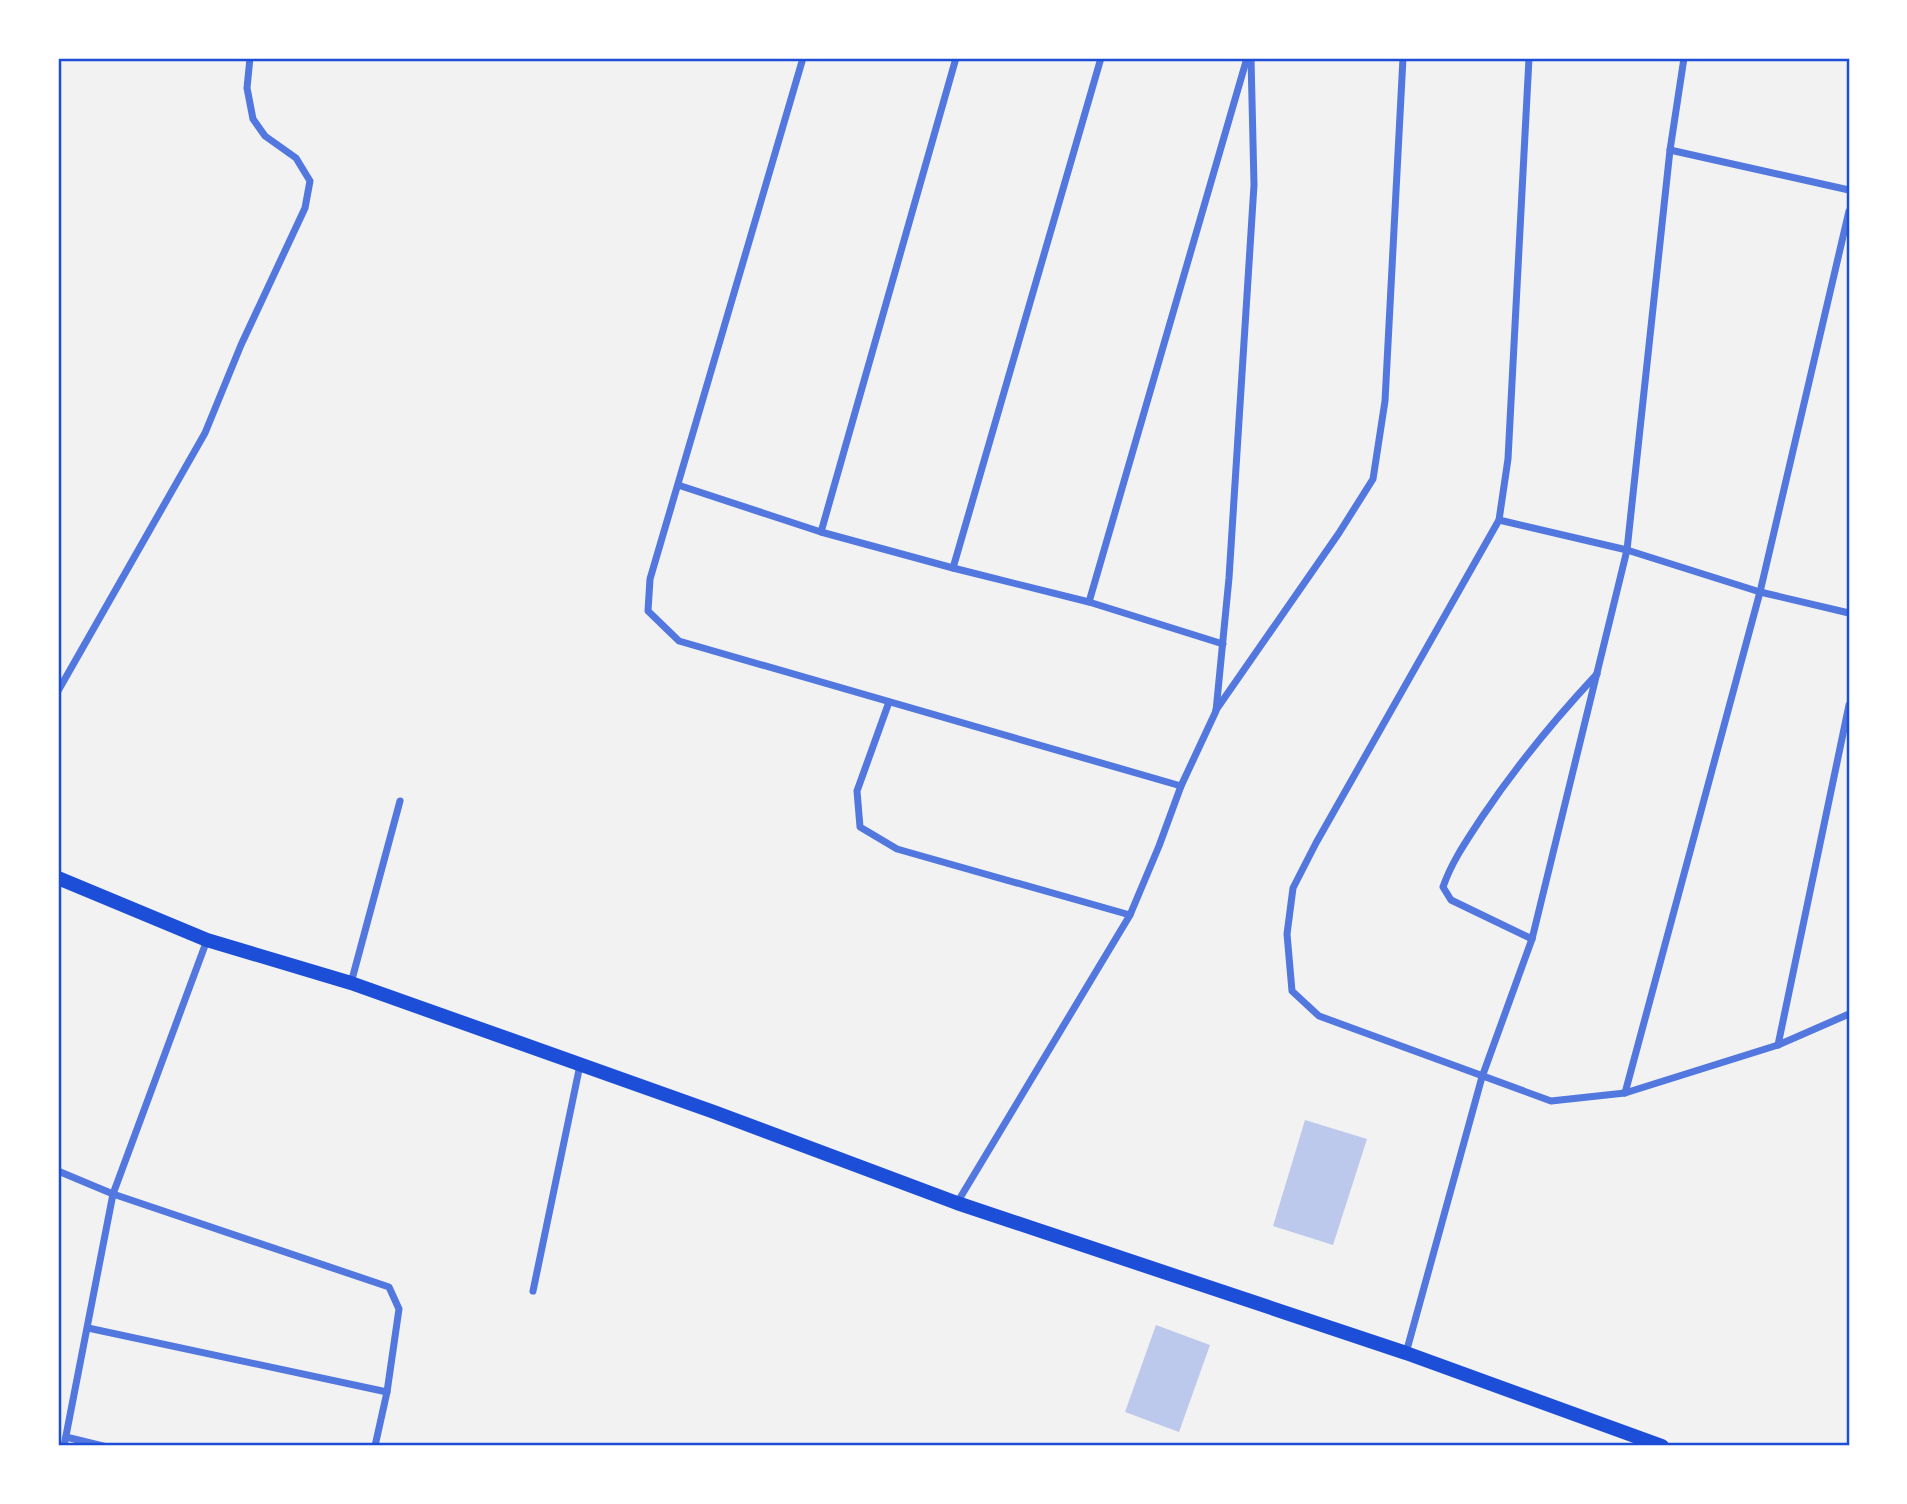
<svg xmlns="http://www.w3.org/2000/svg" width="1907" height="1504" font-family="Literata,serif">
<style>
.building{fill:#bdc9ec}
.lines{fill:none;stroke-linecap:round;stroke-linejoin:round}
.minor{stroke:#5277de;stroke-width:7}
.secondary{stroke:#1d4ed8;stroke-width:14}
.neatline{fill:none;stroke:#1d4ed8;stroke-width:2.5}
</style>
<rect width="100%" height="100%" fill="#f2f2f2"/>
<g class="building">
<path d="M 1305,1120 L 1367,1139 L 1333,1245 L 1273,1226 Z"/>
<path d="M 1156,1325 L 1210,1345 L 1179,1432 L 1125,1412 Z"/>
</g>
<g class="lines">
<g class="minor">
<path d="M 803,58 L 650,579 L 648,611 L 679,641 L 1181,786"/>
<path d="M 1529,58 L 1508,459 L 1499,520 L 1316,843 L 1293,888 L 1287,934 L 1292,991 L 1319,1016 L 1551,1101 L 1625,1093 L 1778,1045 L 1849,1014"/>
<path d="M 1684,58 L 1670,150 L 1849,190"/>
<path d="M 678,485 L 821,532 L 953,568 L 1089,602 L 1223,644"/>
<path d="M 1499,520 L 1627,550 L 1760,592 L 1849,613"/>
<path d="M 821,532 L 956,58"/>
<path d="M 953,568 L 1101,58"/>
<path d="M 1089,602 L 1247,58"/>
<path d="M 58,691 L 205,433 L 241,345 L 305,208 L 310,181 L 296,158 L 265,136 L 253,119 L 247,88 L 250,58"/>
<path d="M 889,702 L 857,791 L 860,827 L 897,849 L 1130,915"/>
<path d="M 1216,710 L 1339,533 L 1373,479 L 1385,401 L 1403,58"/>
<path d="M 1532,939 L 1451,900 L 1443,887 C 1452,861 1467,840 1482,817 C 1517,765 1555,719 1597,674"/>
<path d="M 351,983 L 400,801"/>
<path d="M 1778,1045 L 1849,705"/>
<path d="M 1625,1093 L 1760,592 L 1849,211"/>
<path d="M 58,1171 L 113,1194 L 389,1287 L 399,1309 L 387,1392 L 375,1446"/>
<path d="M 957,1203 L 1130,915 L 1159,846 L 1181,786 L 1216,711 L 1229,578 L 1254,185 L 1251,58"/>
<path d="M 533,1291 L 580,1065"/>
<path d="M 88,1328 L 387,1392"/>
<path d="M 1406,1353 L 1482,1077 L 1532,939 L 1627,550 L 1670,150"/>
<path d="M 66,1437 L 103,1446"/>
<path d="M 64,1446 L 113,1194 L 207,940"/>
</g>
<path class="secondary" d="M 58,878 L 207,940 L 351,983 L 714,1112 L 957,1203 L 1406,1353 L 1662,1446"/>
</g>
<rect width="1907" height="1504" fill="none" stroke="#ffffff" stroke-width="119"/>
<rect x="60" y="60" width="1788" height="1384" class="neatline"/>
</svg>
